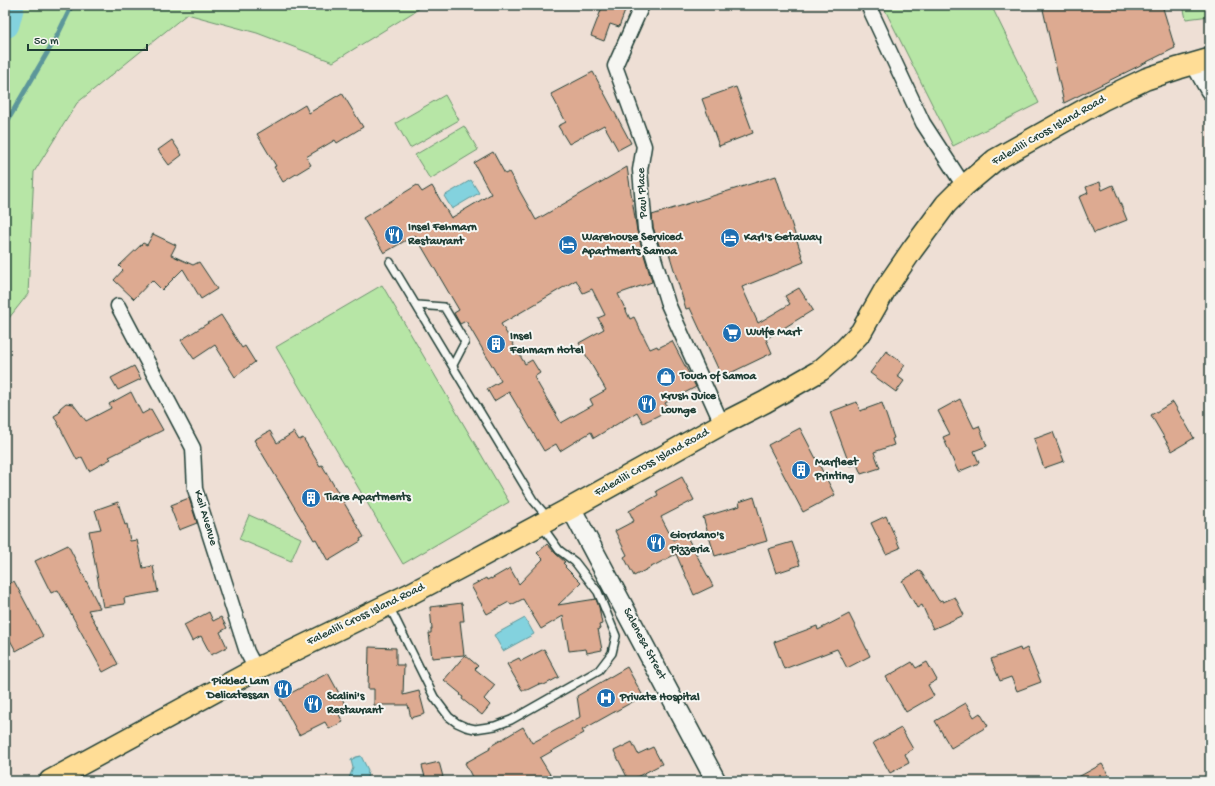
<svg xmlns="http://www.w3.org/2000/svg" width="1215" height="786" font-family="'Gochi Hand',sans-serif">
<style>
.green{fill:#b7e6a6;stroke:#6b926d}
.water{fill:#83d2de;stroke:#5b969a}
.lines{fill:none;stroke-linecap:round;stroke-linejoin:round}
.stream{stroke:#5b969a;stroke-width:5}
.river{stroke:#83d2de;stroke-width:29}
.building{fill:#ddaa91;stroke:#1f3d34;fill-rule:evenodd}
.service-casing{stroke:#1f3d34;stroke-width:10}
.minor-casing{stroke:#1f3d34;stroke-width:17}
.secondary-casing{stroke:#1f3d34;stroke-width:22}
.primary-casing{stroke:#1f3d34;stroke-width:24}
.service{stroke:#f6f6f2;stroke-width:7}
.minor{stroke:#f6f6f2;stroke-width:14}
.secondary{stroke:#f6f6f2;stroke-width:19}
.primary{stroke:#ffdd96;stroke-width:21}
.labels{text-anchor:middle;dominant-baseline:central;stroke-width:4;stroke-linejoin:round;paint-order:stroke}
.street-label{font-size:12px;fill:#1f3d34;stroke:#f6f6f2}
.poi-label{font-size:12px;font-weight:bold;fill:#1f3d34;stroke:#f6f6f2;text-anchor:start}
</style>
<rect width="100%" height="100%" fill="#eedfd5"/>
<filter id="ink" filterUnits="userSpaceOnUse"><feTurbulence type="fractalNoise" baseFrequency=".025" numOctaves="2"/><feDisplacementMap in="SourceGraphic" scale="8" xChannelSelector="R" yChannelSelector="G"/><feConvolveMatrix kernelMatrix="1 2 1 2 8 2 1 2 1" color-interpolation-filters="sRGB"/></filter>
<g filter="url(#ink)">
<g class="green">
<path d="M 5,5 L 425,5 L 333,62 L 257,33 L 187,14 L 77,103 L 34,172 L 28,294 L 5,323 Z"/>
<path d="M 891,5 L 991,5 L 1039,103 L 953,146 L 884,8 Z"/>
<path d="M 1183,5 L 1210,5 L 1210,16 L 1186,19 Z"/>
<path d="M 445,95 L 459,120 L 410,148 L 396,123 Z"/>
<path d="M 464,126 L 478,150 L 430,179 L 415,155 Z"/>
<path d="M 382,285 L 509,502 L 403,564 L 276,347 Z"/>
<path d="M 249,515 L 301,538 L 291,561 L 239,539 Z"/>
</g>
<g class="water">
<path d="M 471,180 L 479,193 L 452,209 L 444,196 Z"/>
<path d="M 525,618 L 534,634 L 503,651 L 494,635 Z"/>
<path d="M 361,756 L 368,770 L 367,778 L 368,781 L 351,781 L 349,778 L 353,768 L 351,760 L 356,757 Z"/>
</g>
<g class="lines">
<path class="stream" d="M 5,125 L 57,36 L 72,5"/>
<path class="river" d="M 5,24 L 10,5"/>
</g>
<g class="building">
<path d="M 603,5 L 610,5 L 625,11 L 619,27 L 610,24 L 604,41 L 591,36 Z"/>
<path d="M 1042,5 L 1162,5 L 1175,48 L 1064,103 Z"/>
<path d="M 593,72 L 631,143 L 618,150 L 604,125 L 569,144 L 558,126 L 566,122 L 551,94 Z"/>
<path d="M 736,87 L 753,133 L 719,146 L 702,99 Z"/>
<path d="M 342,93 L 363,127 L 337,143 L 335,140 L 306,157 L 311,165 L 283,182 L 274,167 L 276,166 L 257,134 L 305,105 L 309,113 Z"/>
<path d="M 172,140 L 182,155 L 169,165 L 158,150 Z"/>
<path d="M 493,152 L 505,174 L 509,172 L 536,220 L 627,167 L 637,231 L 652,282 L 618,294 L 630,319 L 634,317 L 650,349 L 657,346 L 658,348 L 672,341 L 696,387 L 665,403 L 669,410 L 643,423 L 637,412 L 594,438 L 591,432 L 560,451 L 556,444 L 544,451 L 509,392 L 494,401 L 487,389 L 501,381 L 466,321 L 460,324 L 454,313 L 459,310 L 415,235 L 384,253 L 363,218 L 417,185 L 422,192 L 432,186 L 451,218 L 491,194 L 474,163 ZM 576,280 L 583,293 L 592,289 L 605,315 L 598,318 L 604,329 L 579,343 L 606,390 L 590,399 L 593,405 L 561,423 L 534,377 L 540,373 L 532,360 L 525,364 L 501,324 Z"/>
<path d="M 776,176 L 804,262 L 742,287 L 758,323 L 790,304 L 785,296 L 799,288 L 813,310 L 766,339 L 772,353 L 722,377 L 690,308 L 686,309 L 668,250 L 662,254 L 653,227 L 652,215 Z"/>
<path d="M 1100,182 L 1102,190 L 1113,185 L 1127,220 L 1094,233 L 1079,197 L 1088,193 L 1086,187 Z"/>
<path d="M 153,234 L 176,245 L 171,255 L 193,265 L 199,262 L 217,289 L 201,299 L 183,269 L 162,290 L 152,280 L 134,299 L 114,280 L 123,270 L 119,266 L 143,243 L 147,245 Z"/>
<path d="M 221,315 L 242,348 L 245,346 L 255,362 L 235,377 L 215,345 L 194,359 L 181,340 Z"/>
<path d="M 886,351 L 905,365 L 897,376 L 904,381 L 896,392 L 870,373 Z"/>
<path d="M 134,366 L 141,379 L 118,390 L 111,378 Z"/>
<path d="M 131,392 L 142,414 L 151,409 L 163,430 L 109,457 L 111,459 L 89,471 L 82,457 L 77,460 L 54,416 L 59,413 L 60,408 L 66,403 L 73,404 L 86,421 L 111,408 L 109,404 Z"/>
<path d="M 960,399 L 974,428 L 979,426 L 987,446 L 974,451 L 979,463 L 958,472 L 943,437 L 950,434 L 938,411 Z"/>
<path d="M 857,402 L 860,411 L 882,403 L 894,438 L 892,439 L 894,445 L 874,452 L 880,468 L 861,474 L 857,464 L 850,466 L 830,412 Z"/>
<path d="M 1173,402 L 1194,438 L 1172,451 L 1151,415 Z"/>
<path d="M 800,428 L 835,495 L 803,512 L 768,445 Z"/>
<path d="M 270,431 L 277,443 L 294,432 L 299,440 L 303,438 L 320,466 L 322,465 L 364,537 L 360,539 L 361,541 L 328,561 L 316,539 L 314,540 L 254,440 Z"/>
<path d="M 1053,432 L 1064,461 L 1044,468 L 1034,439 Z"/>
<path d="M 682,477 L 694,500 L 661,517 L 673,540 L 685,533 L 713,586 L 694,595 L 676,554 L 634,576 L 624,557 L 627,555 L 615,531 L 634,521 L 629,511 L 658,495 L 656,491 Z"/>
<path d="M 754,497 L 767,541 L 715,556 L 703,517 L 740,506 L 739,502 Z"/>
<path d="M 189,498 L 197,523 L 179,530 L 171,509 L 172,509 L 171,505 Z"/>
<path d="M 118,502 L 125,525 L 127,524 L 130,541 L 137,540 L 143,568 L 153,566 L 158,592 L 124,598 L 125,604 L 103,607 L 89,531 L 101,529 L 95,510 Z"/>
<path d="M 886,516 L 900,548 L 886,554 L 871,523 Z"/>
<path d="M 792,542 L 800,565 L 776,573 L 768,549 Z"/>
<path d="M 547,544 L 556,554 L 565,562 L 563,563 L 566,566 L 565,567 L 581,583 L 558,605 L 596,599 L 599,607 L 602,624 L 599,625 L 600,629 L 598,629 L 602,650 L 587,653 L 586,649 L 569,651 L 563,616 L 541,629 L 523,599 L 511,605 L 509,602 L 487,614 L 471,586 L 486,578 L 487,580 L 491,578 L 491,579 L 510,568 L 519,584 L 543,559 L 537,553 Z"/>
<path d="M 68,545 L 100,608 L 88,610 L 118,664 L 103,672 L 58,590 L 51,593 L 35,561 Z"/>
<path d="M 920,570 L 939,601 L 942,600 L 943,602 L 955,597 L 964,615 L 933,629 L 922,605 L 917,608 L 902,581 Z"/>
<path d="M 14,581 L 43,636 L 16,651 L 5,631 L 5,586 Z"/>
<path d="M 462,603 L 464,621 L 460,621 L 464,655 L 432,658 L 429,633 L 431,633 L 431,629 L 432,629 L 430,607 Z"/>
<path d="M 209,612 L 213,621 L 221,617 L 227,628 L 220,632 L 227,647 L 211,655 L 201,636 L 192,641 L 184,625 Z"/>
<path d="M 849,614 L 870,656 L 847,668 L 837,649 L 784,669 L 774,642 L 817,626 L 818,630 Z"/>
<path d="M 369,647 L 396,648 L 396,665 L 404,665 L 403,695 L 419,691 L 425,714 L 411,718 L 408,705 L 374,705 L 374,689 L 368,689 Z"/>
<path d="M 1020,648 L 1021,651 L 1027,648 L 1041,682 L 1017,691 L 1011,677 L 1000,681 L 991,659 Z"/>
<path d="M 544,649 L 559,677 L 544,685 L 543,684 L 539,685 L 539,684 L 527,690 L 522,690 L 507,664 L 519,658 L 521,661 Z"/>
<path d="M 465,655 L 478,666 L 475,669 L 495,685 L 484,699 L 490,705 L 482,715 L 462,699 L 463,697 L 460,695 L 461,694 L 444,680 Z"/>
<path d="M 912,662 L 916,668 L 927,662 L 937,680 L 928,685 L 934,696 L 906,712 L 886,677 Z"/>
<path d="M 627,667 L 643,696 L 582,730 L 584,733 L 540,758 L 554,781 L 474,781 L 465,763 L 490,749 L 489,747 L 523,727 L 532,743 L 580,717 L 577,696 Z"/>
<path d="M 328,673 L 347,708 L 338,713 L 343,722 L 329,729 L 325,722 L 299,735 L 280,699 Z"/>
<path d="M 966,703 L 974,717 L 980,713 L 988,726 L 951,748 L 935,721 Z"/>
<path d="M 901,728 L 913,749 L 905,754 L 909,763 L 890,773 L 873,743 Z"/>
<path d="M 632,742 L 638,754 L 653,747 L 662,764 L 629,781 L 614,751 Z"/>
<path d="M 439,762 L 443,777 L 426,781 L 422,766 Z"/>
<path d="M 1102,764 L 1112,781 L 1071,781 Z"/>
</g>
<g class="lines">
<g class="service-casing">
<g id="service">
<path d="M 390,262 L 533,500 L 549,519"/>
<path d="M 417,305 L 444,307 L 465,342 L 453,365"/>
<path d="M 389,606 L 434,697 L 449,717 L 457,723 L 466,727 L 475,729 L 495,726 L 511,720 L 599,670 L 612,653 L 616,636 L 598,592 L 575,562 L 559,550 L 541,525"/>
</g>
</g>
<g class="minor-casing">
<g id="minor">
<path d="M 642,5 L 615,66 L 644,146 L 640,170 L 645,229 L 668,304 L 722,424"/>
<path d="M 868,5 L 923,123 L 964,186"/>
<path d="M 118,306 L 193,448 L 195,489 L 247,652 L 256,669"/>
</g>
</g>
<g class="secondary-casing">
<g id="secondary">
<path d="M 1195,63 L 1210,90"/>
<path d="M 571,508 L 716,781"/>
</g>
</g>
<g class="primary-casing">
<path id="primary" d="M 50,781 L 256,669 L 408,595 L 467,564 L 571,508 L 722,424 L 765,402 L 821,370 L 845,349 L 861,332 L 886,288 L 912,250 L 946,204 L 964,186 L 995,160 L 1102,100 L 1125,89 L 1146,79 L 1179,68 L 1210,59"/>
</g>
<use href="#service" class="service"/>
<use href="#minor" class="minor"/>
<use href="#secondary" class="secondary"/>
<use href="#primary" class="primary"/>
</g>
</g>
<defs>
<g id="restaurant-disc" transform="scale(1)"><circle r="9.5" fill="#1f6fb2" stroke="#f6f6f2"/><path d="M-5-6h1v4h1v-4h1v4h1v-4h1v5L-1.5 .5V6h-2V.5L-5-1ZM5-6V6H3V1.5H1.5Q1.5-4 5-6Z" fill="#fff"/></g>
<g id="hotel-disc" transform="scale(1)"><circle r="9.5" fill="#1f6fb2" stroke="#f6f6f2"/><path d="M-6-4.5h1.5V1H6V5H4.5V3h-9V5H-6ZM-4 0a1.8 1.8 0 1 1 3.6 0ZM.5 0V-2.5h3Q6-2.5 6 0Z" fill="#fff"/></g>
<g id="supermarket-disc" transform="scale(1)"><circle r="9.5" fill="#1f6fb2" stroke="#f6f6f2"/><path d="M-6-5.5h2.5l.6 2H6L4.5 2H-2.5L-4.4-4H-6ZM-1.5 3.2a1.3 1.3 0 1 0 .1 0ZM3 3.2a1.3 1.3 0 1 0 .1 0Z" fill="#fff"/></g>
<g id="building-disc" transform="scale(1)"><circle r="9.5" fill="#1f6fb2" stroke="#f6f6f2"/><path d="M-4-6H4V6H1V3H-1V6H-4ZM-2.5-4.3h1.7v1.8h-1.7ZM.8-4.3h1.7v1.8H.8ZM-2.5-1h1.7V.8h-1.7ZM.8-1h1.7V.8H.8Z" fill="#fff"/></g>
<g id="shop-disc" transform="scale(1)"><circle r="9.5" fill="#1f6fb2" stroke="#f6f6f2"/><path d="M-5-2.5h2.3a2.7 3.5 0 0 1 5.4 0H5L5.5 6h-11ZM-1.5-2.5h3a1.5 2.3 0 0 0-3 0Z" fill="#fff"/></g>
<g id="hospital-disc" transform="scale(1)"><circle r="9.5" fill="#1f6fb2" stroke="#f6f6f2"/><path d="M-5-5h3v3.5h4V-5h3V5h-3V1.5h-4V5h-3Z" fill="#fff"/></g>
</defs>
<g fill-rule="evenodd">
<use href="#restaurant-disc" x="394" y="235"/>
<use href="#hotel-disc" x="730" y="238"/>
<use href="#hotel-disc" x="568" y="245"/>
<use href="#supermarket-disc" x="732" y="333"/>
<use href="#building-disc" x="496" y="344"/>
<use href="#shop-disc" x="666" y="377"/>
<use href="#restaurant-disc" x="647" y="404"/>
<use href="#building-disc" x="801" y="470"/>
<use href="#building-disc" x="311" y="498"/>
<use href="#restaurant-disc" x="656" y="543"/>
<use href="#restaurant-disc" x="283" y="689"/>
<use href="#hospital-disc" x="606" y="698"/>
<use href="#restaurant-disc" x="313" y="704"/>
</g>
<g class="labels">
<g class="street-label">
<text transform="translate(1049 131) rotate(-30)">Falealili Cross Island Road</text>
<text transform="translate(643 193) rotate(-93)">Paul Place</text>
<text transform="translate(652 463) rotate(-29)">Falealili Cross Island Road</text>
<text transform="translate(205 518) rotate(73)">Keil Avenue</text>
<text transform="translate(366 615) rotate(-26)">Falealili Cross Island Road</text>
<text transform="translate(644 644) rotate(62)">Salenesa Street</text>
</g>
<g class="poi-label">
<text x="408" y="228">Insel Fehmarn<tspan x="408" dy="14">Restaurant</tspan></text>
<text x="582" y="238">Warehouse Serviced<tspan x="582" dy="14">Apartments Samoa</tspan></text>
<text x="744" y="238">Karl's Getaway</text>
<text x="746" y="333">Wulfe Mart</text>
<text x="510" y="337">Insel<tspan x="510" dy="14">Fehmarn Hotel</tspan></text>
<text x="680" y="377">Touch of Samoa</text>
<text x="661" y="397">Krush Juice<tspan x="661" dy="14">Lounge</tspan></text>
<text x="815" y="463">Marfleet<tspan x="815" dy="14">Printing</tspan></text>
<text x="325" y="498">Tiare Apartments</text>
<text x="670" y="536">Giordano's<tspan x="670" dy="14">Pizzeria</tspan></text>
<text x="269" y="682" text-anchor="end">Pickled Lam<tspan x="269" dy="14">Delicatessan</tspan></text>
<text x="327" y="697">Scalini's<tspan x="327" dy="14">Restaurant</tspan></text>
<text x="620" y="698">Private Hospital</text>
</g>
</g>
<rect width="1215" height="786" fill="none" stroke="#f6f6f2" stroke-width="20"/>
<rect x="10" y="10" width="1195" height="766" fill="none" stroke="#1f3d34" stroke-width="1.5" filter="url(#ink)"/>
<path d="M28 44v6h119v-6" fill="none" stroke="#1f3d34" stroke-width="2"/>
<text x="34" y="44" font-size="12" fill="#1f3d34" stroke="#f6f6f2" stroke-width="3" paint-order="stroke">50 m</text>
</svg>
